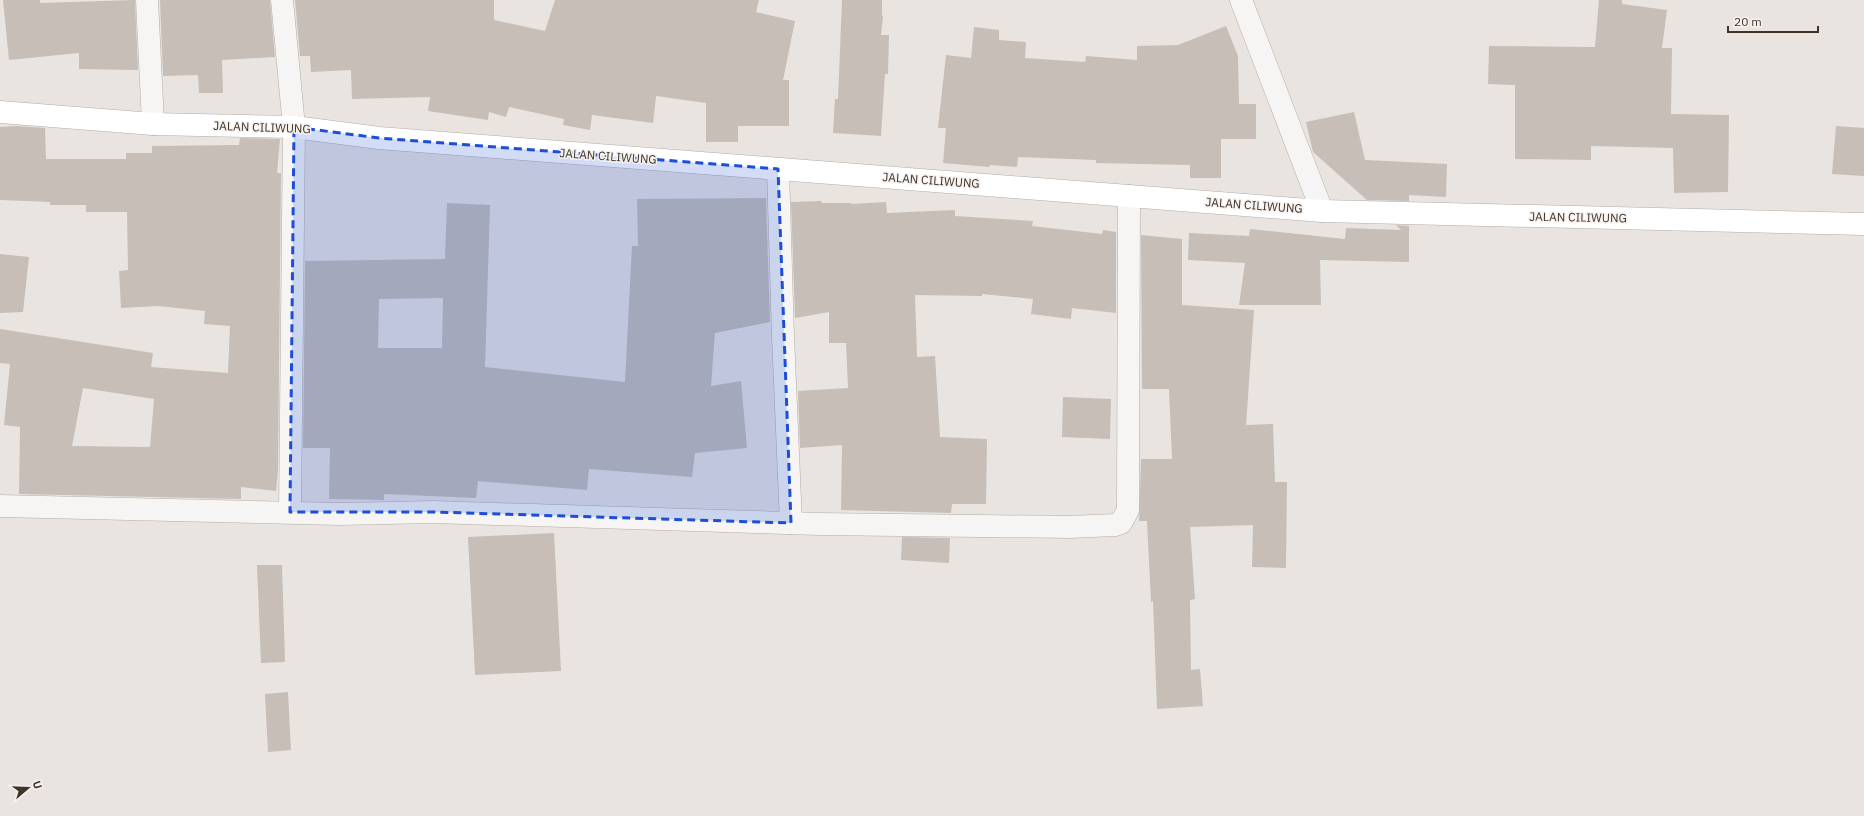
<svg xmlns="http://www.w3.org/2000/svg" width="1864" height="816" font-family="'IBM Plex Sans',sans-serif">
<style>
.building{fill:#c6beb7;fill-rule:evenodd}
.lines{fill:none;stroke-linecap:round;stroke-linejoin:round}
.minor-casing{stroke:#b3aca5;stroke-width:23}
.secondary-casing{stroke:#b3aca5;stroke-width:23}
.minor{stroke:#f7f5f3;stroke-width:22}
.secondary{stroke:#fff;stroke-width:22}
.marked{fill:#1d4ed8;fill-opacity:0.2;stroke:#1d4ed8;stroke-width:3;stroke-dasharray:8 5;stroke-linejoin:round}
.labels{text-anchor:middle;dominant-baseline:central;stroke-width:3;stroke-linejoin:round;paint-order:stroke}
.street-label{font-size:12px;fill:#403429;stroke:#f6f2f0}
</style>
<rect width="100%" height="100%" fill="#e9e4e0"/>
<g class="building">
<path d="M 3,0 L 40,0 L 40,3 L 135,0 L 138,70 L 79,69 L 79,53 L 9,60 Z"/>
<path d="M 160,0 L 270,0 L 275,57 L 222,60 L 223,93 L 199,93 L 198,75 L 163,76 Z"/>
<path d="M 295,0 L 494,0 L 494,20 L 545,31 L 555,0 L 759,0 L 756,12 L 795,21 L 783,80 L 789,80 L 789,126 L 738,126 L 738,142 L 706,142 L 706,103 L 656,96 L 653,123 L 592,115 L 590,130 L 563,125 L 564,119 L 509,107 L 506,117 L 489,112 L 488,120 L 428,111 L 430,97 L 352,99 L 351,70 L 311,72 L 310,56 L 300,56 Z"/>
<path d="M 842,0 L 882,0 L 882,15 L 883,16 L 881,35 L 889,35 L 888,74 L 885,74 L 881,136 L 833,133 L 835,99 L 838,99 Z"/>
<path d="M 1599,0 L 1622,0 L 1622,4 L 1667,10 L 1662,48 L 1672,48 L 1671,114 L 1729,115 L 1728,192 L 1674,193 L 1673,148 L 1591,146 L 1591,160 L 1515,159 L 1515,85 L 1488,84 L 1489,46 L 1595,47 Z"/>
<path d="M 1226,26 L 1238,56 L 1239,104 L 1256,104 L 1256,139 L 1221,139 L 1221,178 L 1190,178 L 1190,165 L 1096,163 L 1096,160 L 1018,157 L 1017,167 L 990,165 L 989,167 L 943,163 L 946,128 L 938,128 L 946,55 L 971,58 L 974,27 L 999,30 L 999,40 L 1026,42 L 1025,58 L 1085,62 L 1086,56 L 1137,60 L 1137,46 L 1178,45 Z"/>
<path d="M 1354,112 L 1365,160 L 1447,164 L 1446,197 L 1409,195 L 1409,201 L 1367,200 L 1313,152 L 1306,122 Z"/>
<path d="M 17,126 L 45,128 L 46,159 L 126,159 L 126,153 L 152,153 L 152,146 L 239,145 L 240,138 L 280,139 L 277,173 L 281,173 L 278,470 L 276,491 L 241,487 L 241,499 L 19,494 L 20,427 L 4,425 L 10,364 L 0,363 L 0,329 L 153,353 L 151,367 L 228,373 L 230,326 L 204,324 L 205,311 L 158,306 L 121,308 L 119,271 L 128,270 L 127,212 L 86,212 L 86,205 L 50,205 L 50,202 L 0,200 L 0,127 ZM 83,388 L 154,399 L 150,447 L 72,446 Z"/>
<path d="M 1836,126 L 1864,128 L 1864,176 L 1832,174 Z"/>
<path d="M 766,198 L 770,322 L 715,333 L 711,386 L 741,381 L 747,448 L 695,453 L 692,477 L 589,469 L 587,490 L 478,481 L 476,498 L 384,494 L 384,500 L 329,499 L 330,448 L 303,448 L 305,261 L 445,259 L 447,203 L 490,205 L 485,367 L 625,382 L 632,246 L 638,246 L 637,199 ZM 443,298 L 442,348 L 378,348 L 379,299 Z"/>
<path d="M 821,201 L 822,203 L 851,203 L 851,204 L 886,202 L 887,213 L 955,210 L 955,216 L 1033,221 L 1032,226 L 1102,234 L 1103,230 L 1116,232 L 1116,313 L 1072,308 L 1071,319 L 1031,314 L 1033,299 L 982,294 L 982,296 L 915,295 L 917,357 L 935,356 L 940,437 L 987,439 L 986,504 L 952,504 L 951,513 L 841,510 L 842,445 L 800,448 L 798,391 L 848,388 L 846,343 L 829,343 L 829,312 L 795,318 L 791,202 Z"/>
<path d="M 1396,225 L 1409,226 L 1409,262 L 1320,260 L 1321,305 L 1239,305 L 1245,263 L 1188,260 L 1189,233 L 1249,236 L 1250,229 L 1345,239 L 1346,228 L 1401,230 Z"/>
<path d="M 1141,235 L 1182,239 L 1182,305 L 1254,310 L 1246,425 L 1273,424 L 1275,482 L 1287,482 L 1286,568 L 1252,567 L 1253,525 L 1190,527 L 1195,599 L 1190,600 L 1191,670 L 1200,669 L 1203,706 L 1157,709 L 1153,601 L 1151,602 L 1147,521 L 1139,521 L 1141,459 L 1172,459 L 1169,389 L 1142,389 Z"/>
<path d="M 0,254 L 29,257 L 23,312 L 0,313 Z"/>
<path d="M 1063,397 L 1111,399 L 1110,439 L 1062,437 Z"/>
<path d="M 554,533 L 561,671 L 475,675 L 468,537 Z"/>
<path d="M 902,537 L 950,538 L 949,563 L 901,560 Z"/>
<path d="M 257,565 L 282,565 L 285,662 L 261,663 Z"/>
<path d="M 288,692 L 291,750 L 268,752 L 265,694 Z"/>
</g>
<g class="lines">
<g class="minor-casing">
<g id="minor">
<path d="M 147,0 L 153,124"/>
<path d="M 282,0 L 294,127 L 290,512"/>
<path d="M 1241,0 L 1322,211"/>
<path d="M 778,169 L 783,337 L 791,523"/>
<path d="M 0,506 L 341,514 L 433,512 L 819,524 L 1070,527 L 1115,525 L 1121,523 L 1128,510 L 1129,196"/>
</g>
</g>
<g class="secondary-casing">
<path id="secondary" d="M 0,112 L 153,124 L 294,127 L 379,138 L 1322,211 L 1864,224"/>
</g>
<use href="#minor" class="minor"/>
<use href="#secondary" class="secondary"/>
</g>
<path class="marked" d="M 294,127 L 379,138 L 778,169 L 791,523 L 433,512 L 290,512 Z"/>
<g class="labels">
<g class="street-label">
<text transform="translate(262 127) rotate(2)">JALAN CILIWUNG</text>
<text transform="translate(608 156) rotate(4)">JALAN CILIWUNG</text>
<text transform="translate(931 180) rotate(4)">JALAN CILIWUNG</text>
<text transform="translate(1254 205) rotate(4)">JALAN CILIWUNG</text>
<text transform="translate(1578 217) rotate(1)">JALAN CILIWUNG</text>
</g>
</g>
<g transform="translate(28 788) rotate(71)" stroke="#f6f2f0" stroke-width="3" paint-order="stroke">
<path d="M0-3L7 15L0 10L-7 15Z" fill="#403429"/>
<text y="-6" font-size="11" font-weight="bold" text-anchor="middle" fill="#403429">U</text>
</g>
<path d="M1728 26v6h90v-6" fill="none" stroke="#403429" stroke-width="2"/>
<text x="1734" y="26" font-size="12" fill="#403429" stroke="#f6f2f0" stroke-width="3" paint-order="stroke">20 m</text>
</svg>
